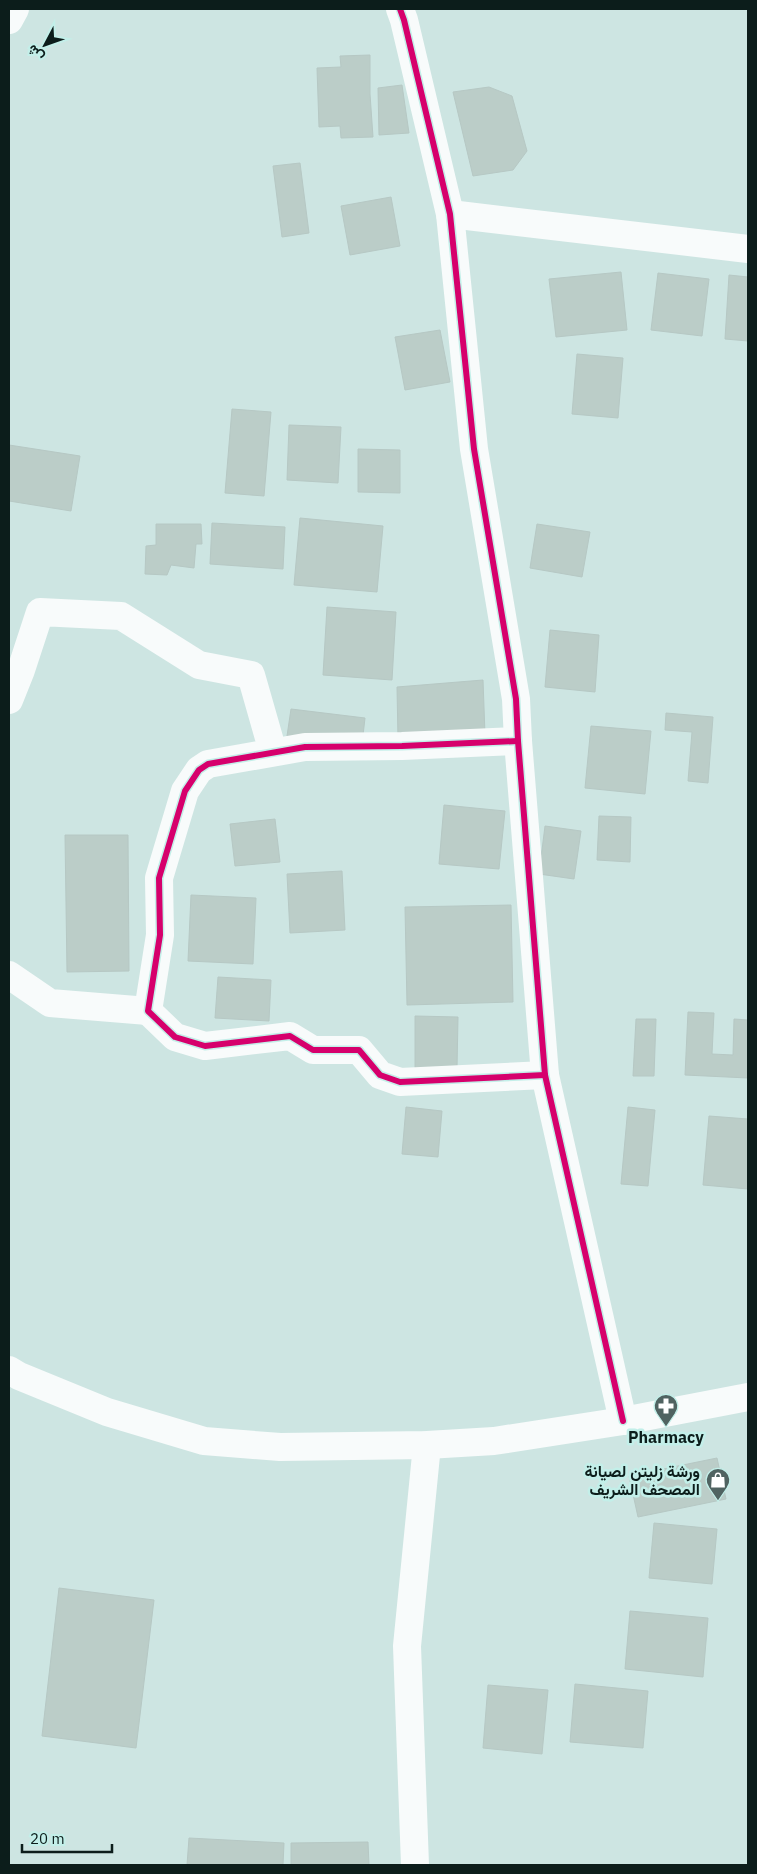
<svg xmlns="http://www.w3.org/2000/svg" width="757" height="1874" font-family="'IBM Plex Sans',Vazirmatn,sans-serif">
<style>
.building{fill:#bbcdc8;stroke:#b6c8c4}
.lines{fill:none;stroke-linecap:round;stroke-linejoin:round}
.minor{stroke:#f8fbfb;stroke-width:28}
.cycleway-casing{stroke:#c3efe9;stroke-width:9}
.cycleway{stroke:#d6006c;stroke-width:6}
.labels{text-anchor:middle;dominant-baseline:central;stroke-width:5;stroke-linejoin:round;paint-order:stroke}
.poi-label{font-size:16px;font-weight:bold;fill:#0c1d1b;stroke:#c3efe9}
</style>
<rect width="100%" height="100%" fill="#cde5e2"/>
<g class="building">
<path d="M 370,55 L 370,94 L 373,137 L 341,138 L 340,126 L 319,127 L 317,68 L 341,67 L 340,56 Z"/>
<path d="M 402,85 L 409,133 L 379,135 L 378,88 Z"/>
<path d="M 489,87 L 512,96 L 527,151 L 513,170 L 473,176 L 453,92 Z"/>
<path d="M 300,163 L 309,233 L 282,237 L 273,166 Z"/>
<path d="M 391,197 L 400,246 L 350,255 L 341,206 Z"/>
<path d="M 621,272 L 627,330 L 556,337 L 549,279 Z"/>
<path d="M 658,273 L 709,279 L 702,336 L 651,330 Z"/>
<path d="M 729,275 L 748,277 L 748,341 L 725,339 Z"/>
<path d="M 440,330 L 450,382 L 405,390 L 395,337 Z"/>
<path d="M 577,354 L 623,358 L 618,418 L 572,414 Z"/>
<path d="M 232,409 L 271,412 L 264,496 L 225,493 Z"/>
<path d="M 289,425 L 341,427 L 338,483 L 287,480 Z"/>
<path d="M 9,445 L 80,456 L 71,511 L 9,501 Z"/>
<path d="M 358,449 L 400,450 L 400,493 L 358,492 Z"/>
<path d="M 300,518 L 383,526 L 377,592 L 294,585 Z"/>
<path d="M 212,523 L 285,527 L 283,569 L 210,564 Z"/>
<path d="M 156,524 L 201,524 L 202,544 L 196,544 L 194,568 L 171,565 L 167,575 L 145,574 L 146,546 L 156,545 Z"/>
<path d="M 537,524 L 590,532 L 582,577 L 530,568 Z"/>
<path d="M 327,607 L 396,612 L 392,680 L 323,675 Z"/>
<path d="M 550,630 L 599,635 L 595,692 L 545,687 Z"/>
<path d="M 483,680 L 485,735 L 398,739 L 397,687 Z"/>
<path d="M 291,709 L 365,718 L 362,744 L 287,736 Z"/>
<path d="M 666,713 L 713,717 L 708,783 L 688,781 L 692,732 L 665,730 Z"/>
<path d="M 591,726 L 651,731 L 645,794 L 585,788 Z"/>
<path d="M 444,805 L 505,811 L 499,869 L 439,864 Z"/>
<path d="M 599,816 L 631,817 L 630,862 L 597,860 Z"/>
<path d="M 275,819 L 280,862 L 235,866 L 230,824 Z"/>
<path d="M 545,826 L 581,831 L 574,879 L 539,874 Z"/>
<path d="M 65,835 L 128,835 L 129,971 L 67,972 Z"/>
<path d="M 342,871 L 345,930 L 290,933 L 287,874 Z"/>
<path d="M 191,895 L 256,898 L 253,964 L 188,961 Z"/>
<path d="M 511,905 L 513,1002 L 407,1005 L 405,907 Z"/>
<path d="M 218,977 L 271,980 L 269,1021 L 215,1018 Z"/>
<path d="M 688,1012 L 714,1013 L 712,1054 L 733,1055 L 734,1019 L 748,1020 L 748,1078 L 685,1075 Z"/>
<path d="M 415,1016 L 458,1017 L 457,1068 L 415,1068 Z"/>
<path d="M 636,1019 L 656,1019 L 654,1076 L 633,1076 Z"/>
<path d="M 406,1107 L 442,1111 L 438,1157 L 402,1154 Z"/>
<path d="M 628,1107 L 655,1110 L 648,1186 L 621,1184 Z"/>
<path d="M 709,1116 L 748,1119 L 748,1189 L 703,1185 Z"/>
<path d="M 717,1458 L 726,1499 L 638,1517 L 629,1476 Z"/>
<path d="M 654,1523 L 717,1529 L 712,1584 L 649,1578 Z"/>
<path d="M 59,1588 L 154,1600 L 136,1748 L 42,1736 Z"/>
<path d="M 630,1611 L 708,1618 L 703,1677 L 625,1669 Z"/>
<path d="M 575,1684 L 648,1691 L 643,1748 L 570,1742 Z"/>
<path d="M 488,1685 L 548,1690 L 542,1754 L 483,1748 Z"/>
<path d="M 189,1838 L 284,1843 L 283,1865 L 187,1865 Z"/>
<path d="M 368,1842 L 369,1865 L 291,1865 L 291,1843 Z"/>
</g>
<g class="lines">
<g class="minor">
<path d="M 400,9 L 404,20 L 450,214 L 474,449 L 516,699 L 518,741 L 545,1075 L 623,1421"/>
<path d="M 9,20 L 15,9"/>
<path d="M 450,214 L 748,249"/>
<path d="M 9,700 L 21,670 L 40,612 L 121,616 L 199,665 L 251,675 L 273,752"/>
<path d="M 518,741 L 402,746 L 305,747 L 208,764 L 199,770 L 185,791 L 159,878 L 160,935 L 148,1011 L 175,1037 L 205,1046 L 290,1036 L 313,1050 L 359,1050 L 380,1075 L 400,1082 L 545,1075"/>
<path d="M 9,975 L 50,1003 L 148,1011"/>
<path d="M 9,1370 L 19,1376 L 107,1412 L 204,1441 L 280,1447 L 427,1445 L 494,1441 L 623,1421 L 748,1397"/>
<path d="M 415,1865 L 407,1646 L 427,1445"/>
</g>
<g class="cycleway-casing">
<g id="cycleway">
<path d="M 400,9 L 404,20 L 450,214 L 474,449 L 516,699 L 518,741 L 545,1075 L 623,1421"/>
<path d="M 518,741 L 402,746 L 305,747 L 208,764 L 199,770 L 185,791 L 159,878 L 160,935 L 148,1011 L 175,1037 L 205,1046 L 290,1036 L 313,1050 L 359,1050 L 380,1075 L 400,1082 L 545,1075"/>
</g>
</g>
<use href="#cycleway" class="cycleway"/>
</g>
<defs>
<g id="pharmacy-pin" transform="scale(1.25)"><path d="M0 17L-7.5 6A9.5 9.5 0 1 1 7.5 6Z" fill="#506361" stroke="#c3efe9"/><path d="M-2-6h4v4h4v4h-4v4h-4v-4h-4v-4h4Z" fill="#fff"/></g>
<g id="shop-pin" transform="scale(1.25)"><path d="M0 17L-7.5 6A9.5 9.5 0 1 1 7.5 6Z" fill="#506361" stroke="#c3efe9"/><path d="M-5-2.5h2.3a2.7 3.5 0 0 1 5.4 0H5L5.5 6h-11ZM-1.5-2.5h3a1.5 2.3 0 0 0-3 0Z" fill="#fff"/></g>
</defs>
<g fill-rule="evenodd">
<use href="#pharmacy-pin" x="666" y="1406"/>
<use href="#shop-pin" x="718" y="1480"/>
</g>
<g class="labels">
<g class="poi-label">
<text x="666" y="1437">Pharmacy</text>
<text x="700" y="1471" text-anchor="end">ورشة زليتن لصيانة<tspan x="700" dy="18">المصحف الشريف</tspan></text>
</g>
</g>
<rect width="757" height="1874" fill="none" stroke="#0c1d1b" stroke-width="20"/>
<g transform="translate(45 45) rotate(229)" stroke="#c3efe9" stroke-width="4" paint-order="stroke">
<path d="M0-4L9 19L0 12L-9 19Z" fill="#0c1d1b"/>
<text y="-8" font-size="14" font-weight="bold" text-anchor="middle" fill="#0c1d1b">ش</text>
</g>
<path d="M22 1844v8h90v-8" fill="none" stroke="#0c1d1b" stroke-width="2.5"/>
<text x="30" y="1844" font-size="15" fill="#0c1d1b" stroke="#c3efe9" stroke-width="4" paint-order="stroke">20 m</text>
</svg>
